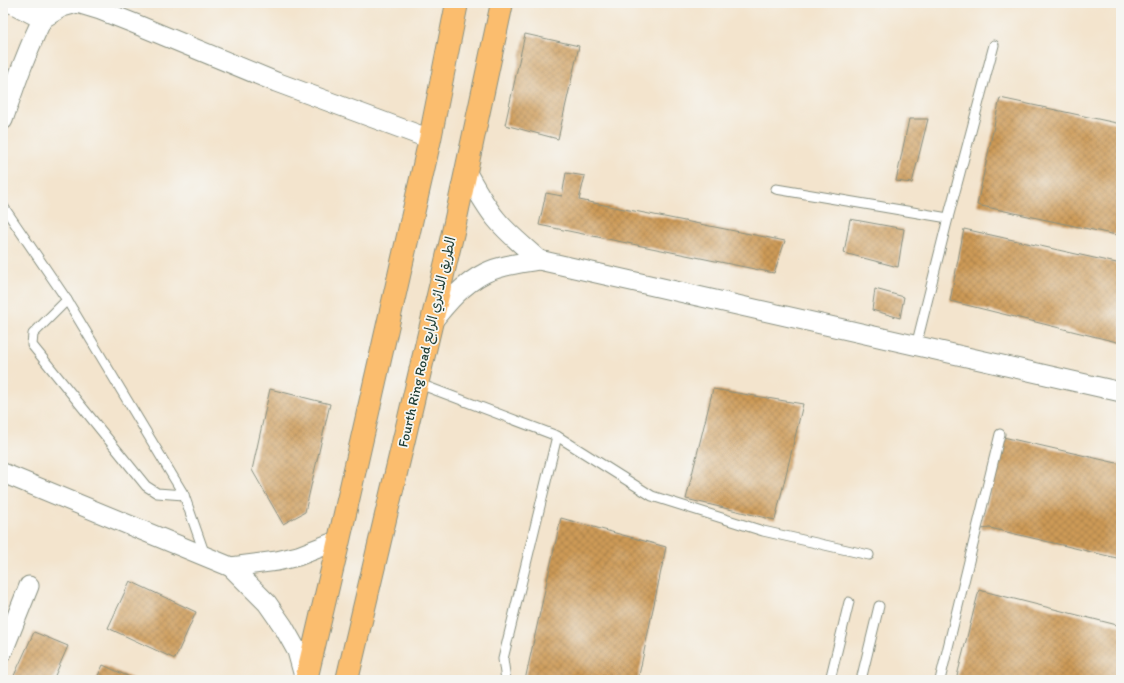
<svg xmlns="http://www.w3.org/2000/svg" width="1124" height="683" font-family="Itim,'Playpen Sans Arabic',sans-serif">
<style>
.building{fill:url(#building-cross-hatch)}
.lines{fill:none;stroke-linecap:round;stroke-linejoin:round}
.service-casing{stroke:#899080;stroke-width:11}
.minor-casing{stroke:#899080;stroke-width:21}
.primary-casing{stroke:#899080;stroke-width:24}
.service{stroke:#fff;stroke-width:9}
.minor{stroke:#fff;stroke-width:19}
.primary{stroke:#fbbd6e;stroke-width:22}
.labels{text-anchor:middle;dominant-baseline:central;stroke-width:3.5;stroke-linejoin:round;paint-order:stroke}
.street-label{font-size:14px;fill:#1f3d34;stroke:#f6f6f2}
</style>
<defs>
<pattern id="building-cross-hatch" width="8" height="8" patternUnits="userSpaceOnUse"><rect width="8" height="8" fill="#cd9a57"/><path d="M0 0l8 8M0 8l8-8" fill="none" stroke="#a67f49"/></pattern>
</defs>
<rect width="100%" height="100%" fill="#f6f6f2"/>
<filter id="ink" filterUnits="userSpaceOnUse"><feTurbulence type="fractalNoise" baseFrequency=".025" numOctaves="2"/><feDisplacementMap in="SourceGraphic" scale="8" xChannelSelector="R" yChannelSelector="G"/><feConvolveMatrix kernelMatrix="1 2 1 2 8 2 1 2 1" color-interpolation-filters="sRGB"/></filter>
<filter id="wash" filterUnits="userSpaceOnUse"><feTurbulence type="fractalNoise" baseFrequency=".012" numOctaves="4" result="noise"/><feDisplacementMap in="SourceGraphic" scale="16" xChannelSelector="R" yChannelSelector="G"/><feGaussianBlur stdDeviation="0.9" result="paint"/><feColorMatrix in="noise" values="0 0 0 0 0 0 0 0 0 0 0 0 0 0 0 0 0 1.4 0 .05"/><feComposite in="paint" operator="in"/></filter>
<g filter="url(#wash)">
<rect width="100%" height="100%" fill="#f3e4cd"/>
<g id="blocks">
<g class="building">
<path d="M 525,34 L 579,46 L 558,139 L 505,125 Z"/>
<path d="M 1000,98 L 1121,124 L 1121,236 L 977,205 Z"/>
<path d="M 909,119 L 928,119 L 912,183 L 896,181 Z"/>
<path d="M 566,173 L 585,176 L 579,200 L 785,241 L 774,273 L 539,225 L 546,193 L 562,196 Z"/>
<path d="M 850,219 L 904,229 L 898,267 L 844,253 Z"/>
<path d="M 964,229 L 1121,264 L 1121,343 L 950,301 Z"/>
<path d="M 875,289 L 904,297 L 900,318 L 872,310 Z"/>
<path d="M 270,389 L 330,404 L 305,512 L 283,524 L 252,470 Z"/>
<path d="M 713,389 L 803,404 L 775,520 L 686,499 Z"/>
<path d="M 1003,437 L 1121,464 L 1121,559 L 990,528 L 981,529 Z"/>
<path d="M 561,518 L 666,547 L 638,680 L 525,680 Z"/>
<path d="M 130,581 L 196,612 L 175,659 L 108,628 Z"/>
<path d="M 979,590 L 1121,626 L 1121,680 L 973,680 L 957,676 Z"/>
<path d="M 34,632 L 68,646 L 53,680 L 12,680 Z"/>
<path d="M 103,665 L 136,680 L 96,680 Z"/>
</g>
</g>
</g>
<g filter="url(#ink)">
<use href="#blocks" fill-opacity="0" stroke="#899080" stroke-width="1"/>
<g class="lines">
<g class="service-casing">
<g id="service">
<path d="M 776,189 L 948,218"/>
<path d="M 3,206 L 67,300 L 184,495 L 205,555"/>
<path d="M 67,300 L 33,334 L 32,345 L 146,486 L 157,493 L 184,495"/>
<path d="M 916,346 L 948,218 L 994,45"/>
<path d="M 417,383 L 557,436 L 652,496 L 763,531 L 869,555"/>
<path d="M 506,680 L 503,659 L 557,436"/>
<path d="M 830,680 L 849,602"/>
<path d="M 861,680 L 879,606"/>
<path d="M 940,680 L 1000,434"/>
</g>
</g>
<g class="minor-casing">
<g id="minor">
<path d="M 11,3 L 42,19 L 62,7 L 77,3 L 100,10 L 133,23 L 276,82 L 430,139"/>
<path d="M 3,120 C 16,82 29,44 48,8"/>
<path d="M 466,171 C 475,187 484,204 496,219 C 508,234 525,247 539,260"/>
<path d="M 432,322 C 447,303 463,284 485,273 C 501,265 522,263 539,260 L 1121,392"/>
<path d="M 3,473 L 231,567 L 267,603 L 283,626 L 297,651 L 305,680"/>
<path d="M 231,567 L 277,561 L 298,556 L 339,540"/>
<path d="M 3,651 L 29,586"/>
</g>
</g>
<g class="primary-casing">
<g id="primary">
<path d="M 306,680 L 339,540 L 430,139 L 457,3"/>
<path d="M 347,680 L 453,232 L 502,3"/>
</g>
</g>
<use href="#service" class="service"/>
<use href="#minor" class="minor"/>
<use href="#primary" class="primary"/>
</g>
</g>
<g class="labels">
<g class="street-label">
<text transform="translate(427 342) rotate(-77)">Fourth Ring Road الطريق الدائري الرابع</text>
</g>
</g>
<rect width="1124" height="683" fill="none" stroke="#f6f6f2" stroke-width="16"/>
</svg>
